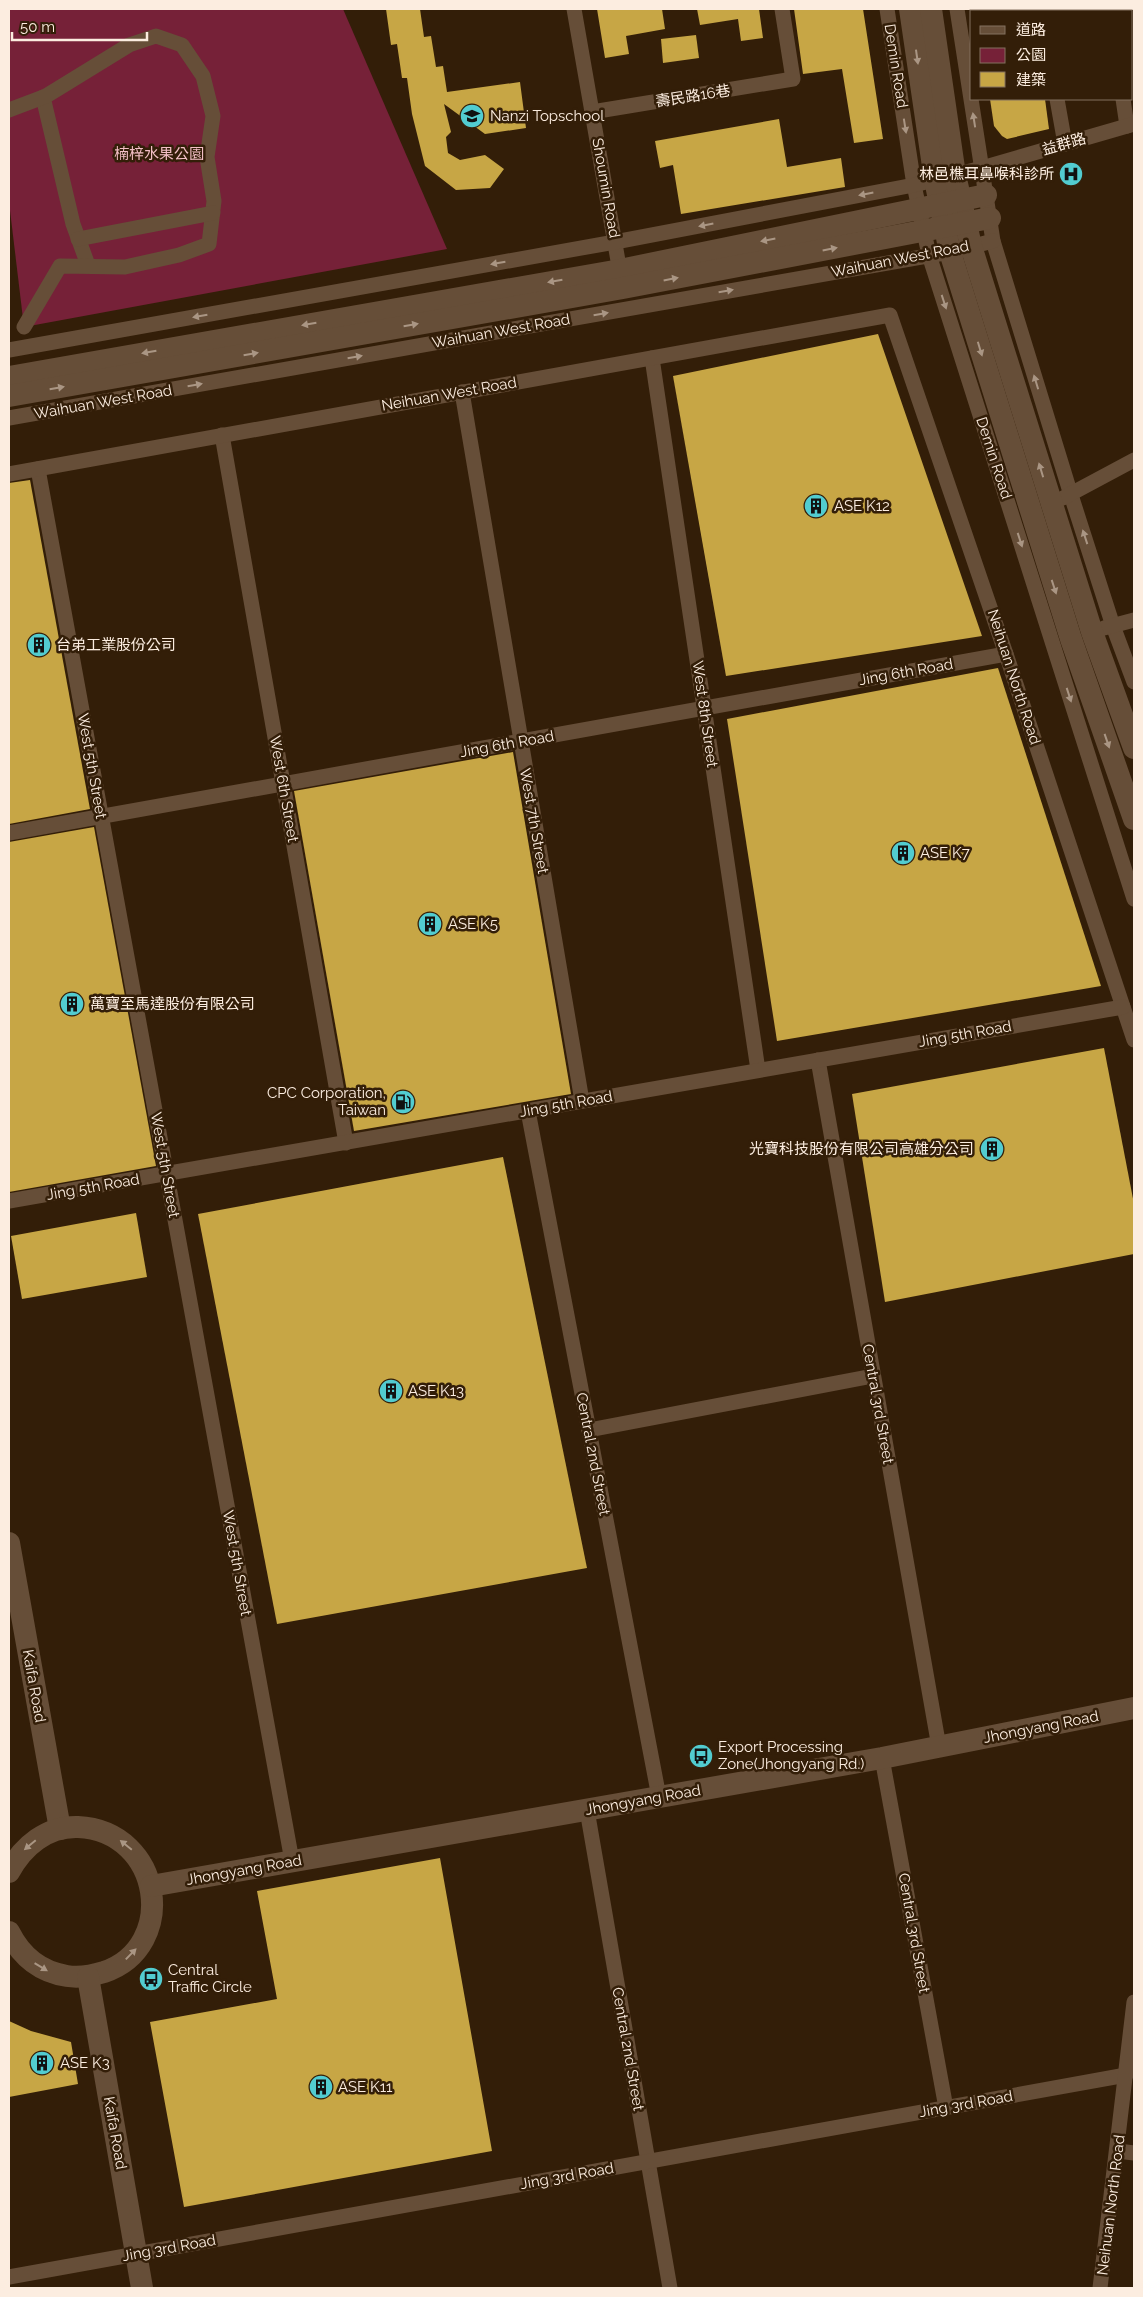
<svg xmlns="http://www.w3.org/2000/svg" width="1143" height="2297" font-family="Raleway,'Noto Sans TC',sans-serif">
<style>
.green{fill:#762138}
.building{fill:#c7a645}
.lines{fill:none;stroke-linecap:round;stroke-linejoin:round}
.street{stroke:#664e38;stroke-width:15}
.secondary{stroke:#664e38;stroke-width:22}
.oneway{fill:#aa9684}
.labels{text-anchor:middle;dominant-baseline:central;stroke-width:5;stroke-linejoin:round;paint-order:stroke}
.street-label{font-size:15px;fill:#fcede0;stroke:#331e08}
.poi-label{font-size:15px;fill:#fcede0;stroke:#331e08;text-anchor:start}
.park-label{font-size:15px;fill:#f3bfc6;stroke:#331e08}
</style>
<rect width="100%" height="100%" fill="#331e08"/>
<path class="green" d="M 9,9 L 343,9 L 447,249 L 24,327 L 9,202 Z"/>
<g class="building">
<path d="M 386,9 L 420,9 L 424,37 L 431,36 L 436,67 L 443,66 L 447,92 L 520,82 L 526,128 L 485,134 L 444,104 L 451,132 L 446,137 L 448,153 L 460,160 L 485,155 L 504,169 L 490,188 L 456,190 L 425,166 L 412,114 L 407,78 L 402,78 L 397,44 L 391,45 Z"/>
<path d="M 597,9 L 662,9 L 665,29 L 626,36 L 629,54 L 605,58 Z"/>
<path d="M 697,9 L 759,9 L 763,38 L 741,41 L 738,19 L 700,25 Z"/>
<path d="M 794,9 L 863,9 L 883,139 L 854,143 L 842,69 L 803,74 Z"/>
<path d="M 696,35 L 699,58 L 663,63 L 661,39 Z"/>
<path d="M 990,99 L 1045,99 L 1049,129 L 1007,139 L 1002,136 L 994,126 Z"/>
<path d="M 779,119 L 787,167 L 841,158 L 845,187 L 681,214 L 673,165 L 660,168 L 655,141 Z"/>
<path d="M 878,334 L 982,636 L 726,676 L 673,376 Z"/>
<path d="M 30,480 L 90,809 L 9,824 L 9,483 Z"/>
<path d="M 998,668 L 1101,986 L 777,1041 L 727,719 Z"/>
<path d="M 513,752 L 571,1094 L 354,1131 L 294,791 Z"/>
<path d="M 94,827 L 156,1166 L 9,1192 L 9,842 Z"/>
<path d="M 1104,1048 L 1134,1204 L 1134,1254 L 885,1302 L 852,1094 Z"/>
<path d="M 503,1157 L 587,1568 L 277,1624 L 198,1214 Z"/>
<path d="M 136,1213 L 147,1277 L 22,1299 L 11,1236 Z"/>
<path d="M 440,1858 L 492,2151 L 184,2207 L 150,2022 L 277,1999 L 257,1891 Z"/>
<path d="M 9,2021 L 31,2031 L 71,2042 L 78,2084 L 9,2097 Z"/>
</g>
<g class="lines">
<g class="street">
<path d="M 574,9 L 621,278"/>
<path d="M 887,9 L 914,185 L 929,255 L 1134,899"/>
<path d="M 957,9 L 993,241 L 1071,495 L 1113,626 L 1134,682"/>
<path d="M 1043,9 L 1044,11"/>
<path d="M 1108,9 L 1108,11"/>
<path d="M 43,97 L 73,224 L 88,265"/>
<path d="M 1057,99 L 1065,144"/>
<path d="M 1123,99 L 1127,126"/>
<path d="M 9,110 L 46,96 L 129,45 L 156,36 L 182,45 L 203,76 L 213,116 L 207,157 L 214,201 L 209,244 L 179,255 L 125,267 L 60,266 L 24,327"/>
<path d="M 592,112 L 793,79 L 782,9"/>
<path d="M 78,239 L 213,213"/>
<path d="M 9,350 L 615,242 L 914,185 L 982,168 L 1134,124"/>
<path d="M 652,358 L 758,1070"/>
<path d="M 462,392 L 582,1101"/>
<path d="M 9,418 L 950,252 L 993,241"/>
<path d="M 222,435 L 346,1143"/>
<path d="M 38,469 L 292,1861"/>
<path d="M 9,474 L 890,315 L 1006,654 L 1134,1040"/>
<path d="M 1063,498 L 1134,460"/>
<path d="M 1104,628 L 1134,620"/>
<path d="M 9,833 L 1006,654"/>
<path d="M 818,1060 L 939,1747"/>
<path d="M 528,1111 L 659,1797"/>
<path d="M 9,1201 L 1123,1007"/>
<path d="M 589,1430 L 873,1376"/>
<path d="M 882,1758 L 946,2108"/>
<path d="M 587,1810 L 670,2288"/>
<path d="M 1118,2151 L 1134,2153"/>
<path d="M 9,2277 L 1126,2075"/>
<path d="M 1100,2288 L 1134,2002"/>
</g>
<g class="secondary">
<path d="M 910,9 L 935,180 L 950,252 L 1071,639 L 1134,819"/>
<path d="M 931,9 L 955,175 L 971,246 L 1092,632 L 1134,748"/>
<path d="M 9,377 L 620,270 L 986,195"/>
<path d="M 9,396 L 623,288 L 990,218"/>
<path d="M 9,1543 L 60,1829"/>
<path d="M 9,1872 C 23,1846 47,1826 78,1827 C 163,1831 179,1947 104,1972 C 91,1976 80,1978 67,1976 C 40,1972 21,1956 9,1932"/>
<path d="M 151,1886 L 882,1758 L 1134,1708"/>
<path d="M 88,1977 L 142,2288"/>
</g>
</g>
<defs><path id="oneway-solid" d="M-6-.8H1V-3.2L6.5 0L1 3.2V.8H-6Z" transform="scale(1.25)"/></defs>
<g class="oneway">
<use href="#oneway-solid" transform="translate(917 57) rotate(82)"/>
<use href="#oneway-solid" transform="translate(974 120) rotate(-99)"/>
<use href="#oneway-solid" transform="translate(905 126) rotate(81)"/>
<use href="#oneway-solid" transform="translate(866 194) rotate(169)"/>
<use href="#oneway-solid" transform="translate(706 225) rotate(169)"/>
<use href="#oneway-solid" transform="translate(768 240) rotate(169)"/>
<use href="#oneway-solid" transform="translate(830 249) rotate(-11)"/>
<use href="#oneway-solid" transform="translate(498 263) rotate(170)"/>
<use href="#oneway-solid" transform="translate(671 279) rotate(-11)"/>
<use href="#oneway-solid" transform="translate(555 281) rotate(170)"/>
<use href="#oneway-solid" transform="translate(726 291) rotate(-10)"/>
<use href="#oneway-solid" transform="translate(944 302) rotate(72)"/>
<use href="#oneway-solid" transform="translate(601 314) rotate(-10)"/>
<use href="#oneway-solid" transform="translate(200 316) rotate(170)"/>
<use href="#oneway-solid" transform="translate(309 324) rotate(170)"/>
<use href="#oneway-solid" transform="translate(411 325) rotate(-10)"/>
<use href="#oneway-solid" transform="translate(980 349) rotate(73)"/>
<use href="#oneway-solid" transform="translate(149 352) rotate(170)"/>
<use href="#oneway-solid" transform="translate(251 354) rotate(-10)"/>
<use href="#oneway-solid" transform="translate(355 357) rotate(-10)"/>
<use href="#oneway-solid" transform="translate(1036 382) rotate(-107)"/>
<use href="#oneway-solid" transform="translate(195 385) rotate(-10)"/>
<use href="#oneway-solid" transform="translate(57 388) rotate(-10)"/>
<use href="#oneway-solid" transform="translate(1041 470) rotate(-107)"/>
<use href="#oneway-solid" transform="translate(1085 537) rotate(-108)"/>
<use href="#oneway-solid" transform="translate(1020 540) rotate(72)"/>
<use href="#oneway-solid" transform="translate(1054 587) rotate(72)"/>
<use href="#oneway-solid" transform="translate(1069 695) rotate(72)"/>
<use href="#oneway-solid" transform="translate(1107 741) rotate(71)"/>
<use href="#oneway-solid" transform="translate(30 1845) rotate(140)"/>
<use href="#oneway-solid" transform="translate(126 1845) rotate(-141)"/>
<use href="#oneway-solid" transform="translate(131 1954) rotate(-46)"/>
<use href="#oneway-solid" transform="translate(41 1967) rotate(31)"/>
</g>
<defs>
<g id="school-disc" transform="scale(1.25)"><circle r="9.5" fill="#52ccd0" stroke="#331e08"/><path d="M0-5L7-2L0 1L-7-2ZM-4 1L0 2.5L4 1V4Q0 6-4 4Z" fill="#111"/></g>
<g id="hospital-disc" transform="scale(1.25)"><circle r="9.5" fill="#52ccd0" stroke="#331e08"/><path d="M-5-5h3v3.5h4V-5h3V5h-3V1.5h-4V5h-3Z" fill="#111"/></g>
<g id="building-disc" transform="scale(1.25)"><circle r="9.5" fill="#52ccd0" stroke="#331e08"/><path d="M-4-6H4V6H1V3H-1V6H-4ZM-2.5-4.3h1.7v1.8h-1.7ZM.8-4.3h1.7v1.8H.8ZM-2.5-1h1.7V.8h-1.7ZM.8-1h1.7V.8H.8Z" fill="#111"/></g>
<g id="fuel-disc" transform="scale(1.25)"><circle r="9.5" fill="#52ccd0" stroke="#331e08"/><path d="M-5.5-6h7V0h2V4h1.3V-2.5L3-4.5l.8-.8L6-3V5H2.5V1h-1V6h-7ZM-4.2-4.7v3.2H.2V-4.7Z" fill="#111"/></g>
<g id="bus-disc" transform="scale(1.25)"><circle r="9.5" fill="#52ccd0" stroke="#331e08"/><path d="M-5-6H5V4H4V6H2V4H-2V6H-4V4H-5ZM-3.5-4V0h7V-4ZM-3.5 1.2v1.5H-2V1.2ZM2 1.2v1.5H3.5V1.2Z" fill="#111"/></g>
</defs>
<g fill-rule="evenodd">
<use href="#school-disc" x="472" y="116"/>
<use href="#hospital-disc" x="1071" y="174"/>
<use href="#building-disc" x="816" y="506"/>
<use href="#building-disc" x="39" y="645"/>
<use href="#building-disc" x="903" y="853"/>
<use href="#building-disc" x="430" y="924"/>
<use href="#building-disc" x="72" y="1004"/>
<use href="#fuel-disc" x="403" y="1102"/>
<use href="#building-disc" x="992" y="1149"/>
<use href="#building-disc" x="391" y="1391"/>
<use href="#bus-disc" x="701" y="1756"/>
<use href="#bus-disc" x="151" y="1979"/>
<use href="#building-disc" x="42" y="2063"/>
<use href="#building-disc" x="321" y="2087"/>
</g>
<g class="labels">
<g class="street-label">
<text transform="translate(896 66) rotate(81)">Demin Road</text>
<text transform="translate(693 96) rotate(-9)">壽民路16巷</text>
<text transform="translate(1064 144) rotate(-16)">益群路</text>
<text transform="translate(606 188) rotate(80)">Shoumin Road</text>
<text transform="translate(900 259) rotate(-11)">Waihuan West Road</text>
<text transform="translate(501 331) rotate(-10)">Waihuan West Road</text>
<text transform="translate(449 394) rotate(-10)">Neihuan West Road</text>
<text transform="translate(103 402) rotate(-10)">Waihuan West Road</text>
<text transform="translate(994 458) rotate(72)">Demin Road</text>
<text transform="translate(906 672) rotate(-10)">Jing 6th Road</text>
<text transform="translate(1014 677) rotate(72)">Neihuan North Road</text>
<text transform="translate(705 714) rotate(82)">West 8th Street</text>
<text transform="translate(507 744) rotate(-10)">Jing 6th Road</text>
<text transform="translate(92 766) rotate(80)">West 5th Street</text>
<text transform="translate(284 789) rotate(80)">West 6th Street</text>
<text transform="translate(534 821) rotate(80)">West 7th Street</text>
<text transform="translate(965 1034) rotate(-10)">Jing 5th Road</text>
<text transform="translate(566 1104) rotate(-10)">Jing 5th Road</text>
<text transform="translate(165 1165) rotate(80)">West 5th Street</text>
<text transform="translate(93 1187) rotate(-10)">Jing 5th Road</text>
<text transform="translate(878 1404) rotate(80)">Central 3rd Street</text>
<text transform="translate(593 1454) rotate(79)">Central 2nd Street</text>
<text transform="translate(237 1563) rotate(80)">West 5th Street</text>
<text transform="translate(34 1686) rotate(80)">Kaifa Road</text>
<text transform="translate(1041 1727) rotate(-11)">Jhongyang Road</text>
<text transform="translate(643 1800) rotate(-10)">Jhongyang Road</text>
<text transform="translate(244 1870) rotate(-10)">Jhongyang Road</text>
<text transform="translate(914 1933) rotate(80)">Central 3rd Street</text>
<text transform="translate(628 2049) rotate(80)">Central 2nd Street</text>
<text transform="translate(966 2104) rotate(-10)">Jing 3rd Road</text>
<text transform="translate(115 2133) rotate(80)">Kaifa Road</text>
<text transform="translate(567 2176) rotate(-10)">Jing 3rd Road</text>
<text transform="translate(1111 2205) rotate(-83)">Neihuan North Road</text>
<text transform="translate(169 2248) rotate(-10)">Jing 3rd Road</text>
</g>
<g class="poi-label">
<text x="490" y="116">Nanzi Topschool</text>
<text x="1054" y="174" text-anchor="end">林邑樵耳鼻喉科診所</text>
<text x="834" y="506">ASE K12</text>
<text x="56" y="645">台弟工業股份公司</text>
<text x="920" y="853">ASE K7</text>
<text x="448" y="924">ASE K5</text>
<text x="90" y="1004">萬寶至馬達股份有限公司</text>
<text x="386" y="1093" text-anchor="end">CPC Corporation,<tspan x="386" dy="17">Taiwan</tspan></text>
<text x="974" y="1149" text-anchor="end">光寶科技股份有限公司高雄分公司</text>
<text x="408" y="1391">ASE K13</text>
<text x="718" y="1747">Export Processing<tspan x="718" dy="17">Zone(Jhongyang Rd.)</tspan></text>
<text x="168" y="1970">Central<tspan x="168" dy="17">Traffic Circle</tspan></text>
<text x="60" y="2063">ASE K3</text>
<text x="338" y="2087">ASE K11</text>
</g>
<g class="park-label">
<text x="159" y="154">楠梓水果公園</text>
</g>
</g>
<rect width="1143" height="2297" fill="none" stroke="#fcede0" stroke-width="20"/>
<rect x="970" y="10" width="162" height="90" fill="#331e08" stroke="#83715e"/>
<rect x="980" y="26" width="25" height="8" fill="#664e38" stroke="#83715e"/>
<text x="1016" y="35" font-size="15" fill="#fcede0">道路</text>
<rect x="980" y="48" width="25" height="15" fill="#762138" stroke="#83715e"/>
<text x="1016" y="60" font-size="15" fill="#fcede0">公園</text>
<rect x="980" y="72" width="25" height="15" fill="#c7a645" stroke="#83715e"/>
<text x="1016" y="85" font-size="15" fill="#fcede0">建築</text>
<path d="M12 32v8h135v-8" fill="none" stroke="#fcede0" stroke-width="2.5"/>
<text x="20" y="32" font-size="15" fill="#fcede0" stroke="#331e08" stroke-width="4" paint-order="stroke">50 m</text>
</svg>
